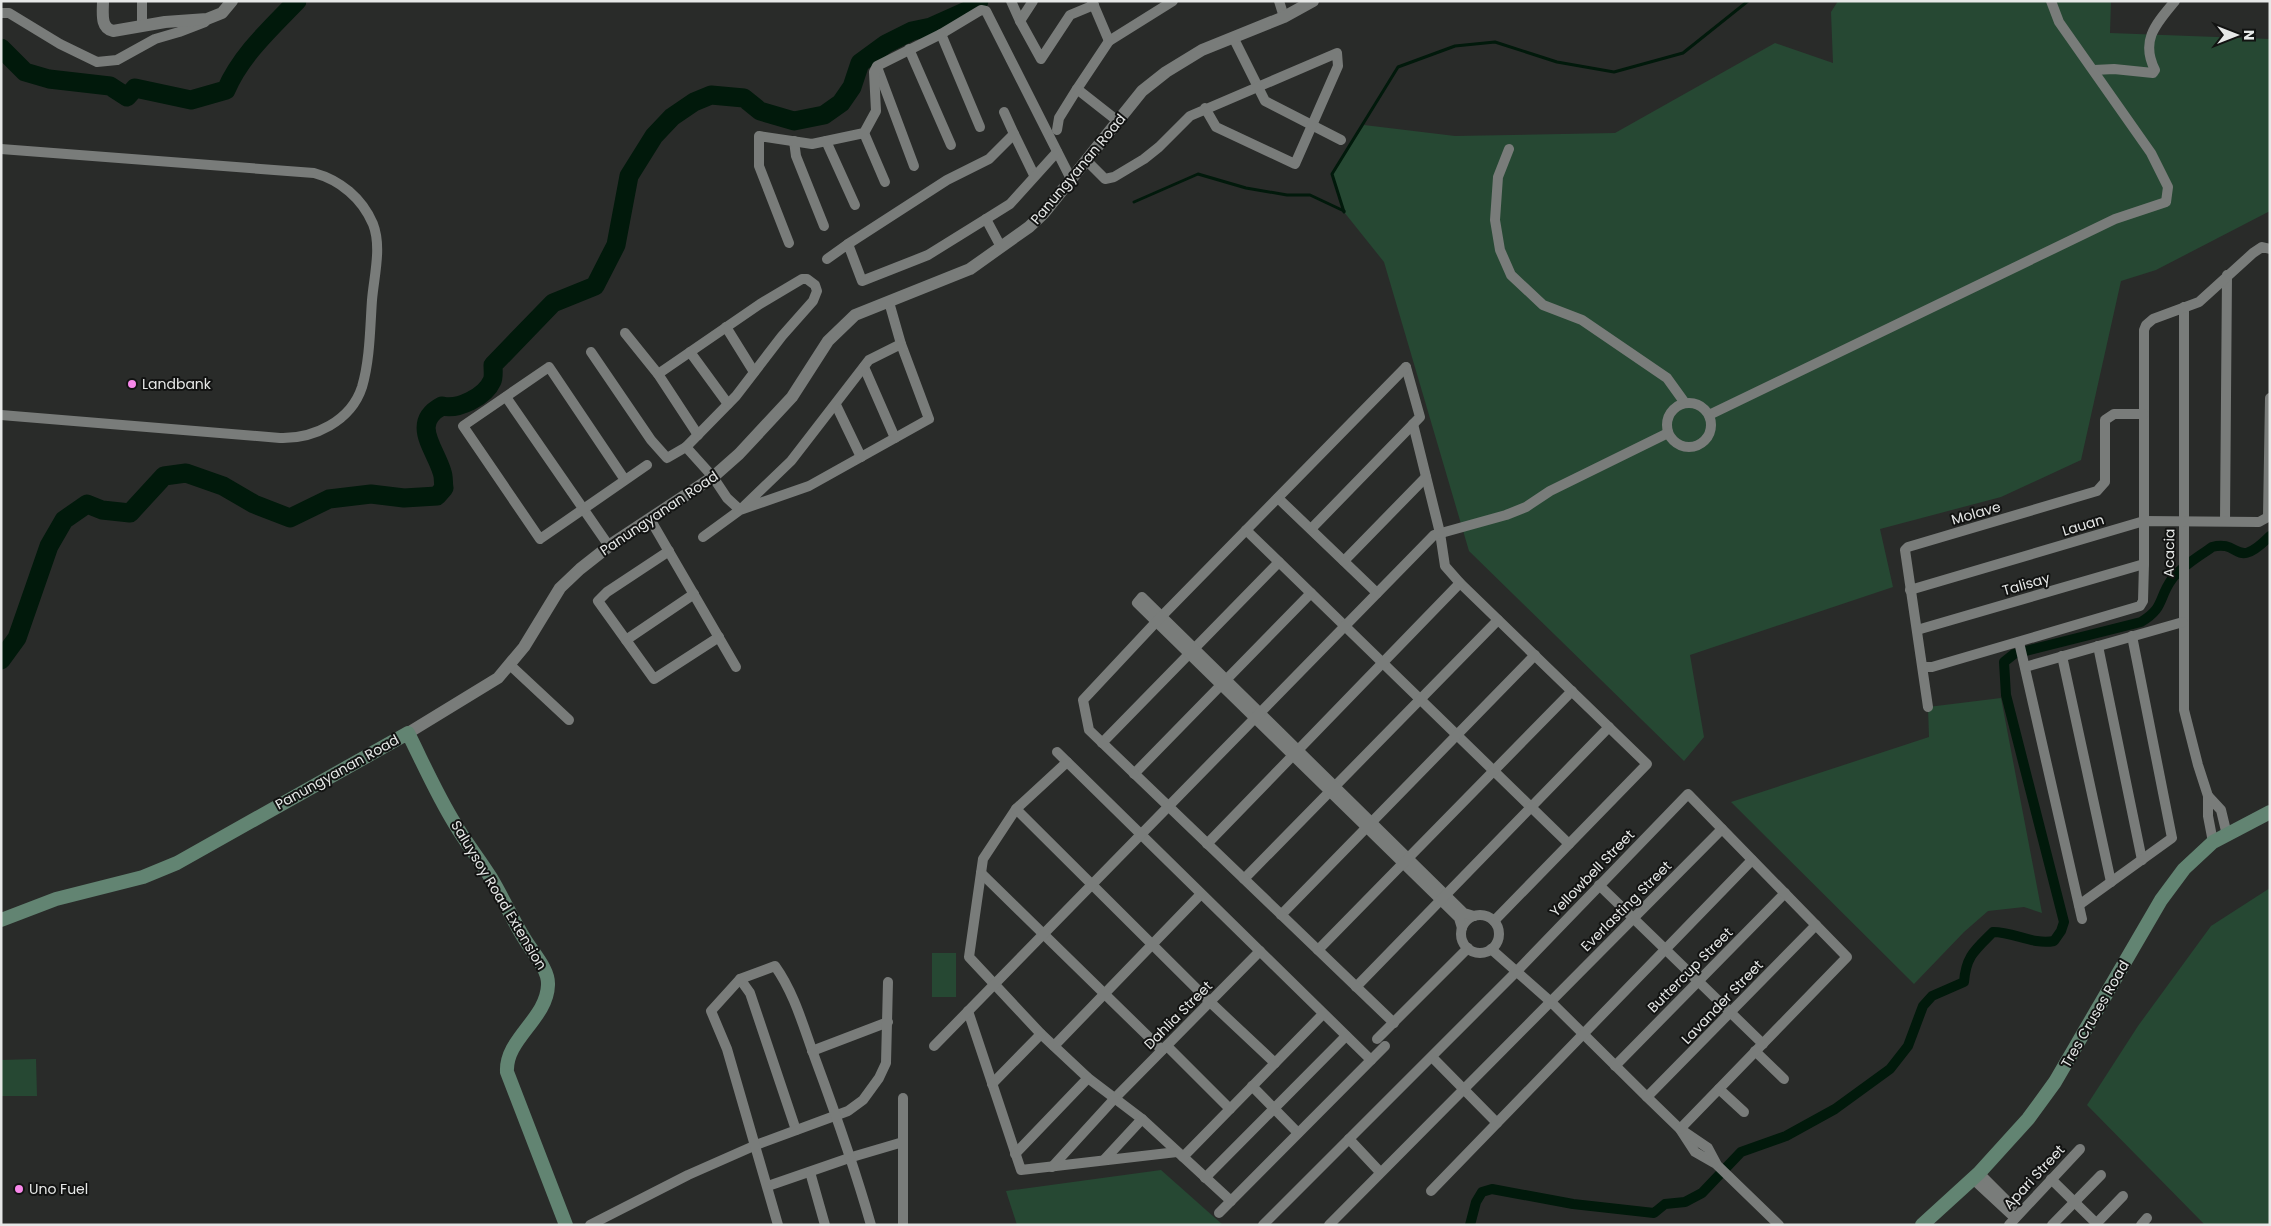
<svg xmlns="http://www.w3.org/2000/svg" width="2271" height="1226" font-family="Poppins,sans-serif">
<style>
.green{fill:#264833}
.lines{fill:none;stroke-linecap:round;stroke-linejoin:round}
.stream{stroke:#01190b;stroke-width:3}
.canal{stroke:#01190b;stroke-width:10}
.river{stroke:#01190b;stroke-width:19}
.minor{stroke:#797c7a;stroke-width:10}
.tertiary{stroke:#797c7a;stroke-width:12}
.secondary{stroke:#628472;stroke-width:14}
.poi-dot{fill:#f888ea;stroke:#121312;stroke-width:2}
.labels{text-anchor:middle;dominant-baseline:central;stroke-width:4;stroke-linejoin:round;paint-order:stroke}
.street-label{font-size:14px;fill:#e6e8e7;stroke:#121312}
.poi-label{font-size:14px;fill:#e6e8e7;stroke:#121312;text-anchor:start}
</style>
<rect width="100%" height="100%" fill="#292b29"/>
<g class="green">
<path d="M 1838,1 L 2111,1 L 2110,33 L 2270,39 L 2270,211 L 2156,270 L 2121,281 L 2081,460 L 2001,497 L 1880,529 L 1893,587 L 1690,655 L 1704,737 L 1684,761 L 1469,551 L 1384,262 L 1344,212 L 1332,174 L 1364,125 L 1455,136 L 1615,133 L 1775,43 L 1833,63 L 1831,12 Z"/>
<path d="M 2001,698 L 2042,913 L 2024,907 L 1988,911 L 1964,932 L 1914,984 L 1731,802 L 1929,737 L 1928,707 Z"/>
<path d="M 2270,888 L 2270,1225 L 2205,1225 L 2087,1105 L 2138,1026 L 2211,926 Z"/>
<rect x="932" y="953" width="24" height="44"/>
<path d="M 36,1059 L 37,1096 L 1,1096 L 1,1060 Z"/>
<path d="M 1161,1170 L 1223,1225 L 1017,1225 L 1006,1191 Z"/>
</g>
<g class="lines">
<g class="stream">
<path d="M 1134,202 L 1198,174 L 1246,188 L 1287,195 L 1310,195 L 1344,211"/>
<path d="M 1344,212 L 1332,174 L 1398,67 L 1455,46 L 1495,42 L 1557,62 L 1614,72 L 1683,53 L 1748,1"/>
</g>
<path class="canal" d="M 1470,1225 L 1476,1202 L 1482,1192 L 1492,1189 L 1573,1204 L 1654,1213 L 1665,1204 L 1685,1202 L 1702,1193 L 1741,1152 L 1786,1136 L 1835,1109 L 1890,1069 L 1908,1046 L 1923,1006 L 1932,996 L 1964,982 C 1966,956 1975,950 1993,932 C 2014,932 2033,945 2054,941 L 2061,931 L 2064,922 L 2006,695 L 2004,662 L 2014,654 L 2141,622 C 2165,608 2158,598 2172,579 C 2182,566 2200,556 2212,547 C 2241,539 2234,572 2270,536"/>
<g class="river">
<path d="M 1,48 L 25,72 L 49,79 L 110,86 L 127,97 L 135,88 L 191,100 L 226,90 C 241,55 271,28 297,1"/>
<path d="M 1,660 L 17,638 L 49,546 L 64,520 L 87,504 L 102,510 L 130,513 L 164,476 L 186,473 L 223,486 L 254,504 L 290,518 L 329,499 L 371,494 L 404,498 L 437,496 L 444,488 C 443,483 444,477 442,472 C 435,448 410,423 442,406 C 458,410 485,397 492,381 C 494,377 493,370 493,365 L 553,303 L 595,286 L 616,245 L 629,176 L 654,136 L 672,117 L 694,102 L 711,95 L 744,98 L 760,111 L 794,121 L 824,115 L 841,103 L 852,87 L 860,63 L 886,44 L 912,31 L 931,27 L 969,10 L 979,1"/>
</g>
<g class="minor">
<path d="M 1011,1 L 1020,21"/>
<path d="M 1033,1 L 1020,21 L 1041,59 L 1070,15 L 1094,5"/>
<path d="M 1092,1 L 1109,41"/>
<path d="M 1279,1 L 1284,17"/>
<path d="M 1,13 L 9,13 L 60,44 L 97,62 L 117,60 L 155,39 L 179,32 L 205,22"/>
<path d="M 142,25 L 142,1"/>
<path d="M 941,34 L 980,127"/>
<path d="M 1234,39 L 1265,101 L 1341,140"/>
<path d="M 909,49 L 951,145"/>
<path d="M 877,67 L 914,166"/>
<path d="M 2094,70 L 2114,69 L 2153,73 L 2155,70 C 2140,40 2156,24 2175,1"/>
<path d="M 1004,112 L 1014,134"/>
<path d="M 1119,122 L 1077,89 L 1109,41 L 1173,1"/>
<path d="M 1057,130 L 1059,118 L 1077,89"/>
<path d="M 864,133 L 885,182"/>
<path d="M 794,141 L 796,156 L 824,226"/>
<path d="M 826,141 L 855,205"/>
<path d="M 1,149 L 314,173 C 340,180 362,198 373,224 C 382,247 374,276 372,300 C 370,328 370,360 362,387 C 351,421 314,439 280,438 L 1,415"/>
<path d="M 1509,149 L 1498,177 L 1495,220 L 1500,250 L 1511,275 L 1543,305 L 1582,320 L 1667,378 L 1685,403"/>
<path d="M 1086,160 L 1105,179 L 1114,177 L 1144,159 L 1159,147 L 1190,116 L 1337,53 L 1338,66 L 1295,164 L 1216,127 L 1205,108"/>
<path d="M 986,219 L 1001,247"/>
<path d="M 789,243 L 759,166 L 759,136 L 812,144 L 864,133 L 876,111 L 874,72 L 877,66 L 941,34 L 981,10 L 986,11 L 1071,179"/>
<path d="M 848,244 L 947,180 L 989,159 L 1014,134 L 1034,175"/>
<path d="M 827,259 L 848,244 L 862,281 L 928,255 L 986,219 L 1010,204 L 1057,152"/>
<path d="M 889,302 L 901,344"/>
<path d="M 2184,307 L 2184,710 L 2198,765 L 2208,796 L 2208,816 L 2213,842"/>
<path d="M 726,327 L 754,372"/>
<path d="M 625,333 L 658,374 L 698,435"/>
<path d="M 591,352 L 651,440 L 667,458 L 686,447 L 736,396 L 782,336 L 813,301 L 817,291 L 815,285 L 807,279 L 802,279 L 760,304 L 658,374"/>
<path d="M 690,352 L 728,404"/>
<path d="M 864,367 L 895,438"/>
<path d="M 506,397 L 609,546"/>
<circle cx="1689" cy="425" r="22"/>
<path d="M 836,405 L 861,457"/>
<path d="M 1709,415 L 2115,219 L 2166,202 L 2168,187 L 2151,153 L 2059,22 L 2051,1"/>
<path d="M 1413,424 L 1440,533 L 1445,566 L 1460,583 L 1647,764 L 1494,921"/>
<path d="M 686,447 L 713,477 L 727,498 L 740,510 L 809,486 L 929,419 L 901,344 L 869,360 L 791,461 L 740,510 L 703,537"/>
<path d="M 625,480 L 549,367 L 463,426 L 540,539 L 647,465"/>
<path d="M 1278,498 L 1377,593"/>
<path d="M 650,519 L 736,667"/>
<path d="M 2225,521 L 2227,275"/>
<path d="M 1311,529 L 1420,417 L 1406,367"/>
<path d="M 1246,530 L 1569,844"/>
<path d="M 669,551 L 607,592 L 598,601 L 654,679 L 719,637"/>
<path d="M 1344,561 L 1426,477"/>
<path d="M 1910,590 L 2144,521 L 2259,522 L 2268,517 L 2270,398"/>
<path d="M 1917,630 L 2144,564"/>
<path d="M 626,640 L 694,594"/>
<path d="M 2019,642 L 2082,919"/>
<path d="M 2098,646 L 2142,860"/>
<path d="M 2062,656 L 2111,882"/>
<path d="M 510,665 L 569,720"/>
<path d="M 1923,667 L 1932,667 L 2140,606 L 2143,601 L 2144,564 L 2144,330 L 2146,325 L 2153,319 L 2199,302 L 2253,253 L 2262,247 L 2270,249"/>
<path d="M 2025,667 L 2183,622"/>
<path d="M 1928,707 L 1905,550 L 1908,547 L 2097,491 L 2105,482 L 2105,420 L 2114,414 L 2144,414"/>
<path d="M 1102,743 L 1279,562"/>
<path d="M 1057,752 L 1371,1060"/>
<path d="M 1067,762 L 1016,809 L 983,859 L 969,957 L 1041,1034 L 1088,1078 L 1142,1119 L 1231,1201"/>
<path d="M 1134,774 L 1311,593"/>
<path d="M 2208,796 L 2221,810 L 2227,835"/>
<path d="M 1016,809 L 1210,1002 L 1275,1063"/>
<path d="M 1207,844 L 1460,583"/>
<path d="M 981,873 L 1162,1050"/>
<path d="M 1244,879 L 1498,620"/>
<path d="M 1599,885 L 1763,1044"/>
<path d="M 2079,905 L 2172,838 L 2132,636"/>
<path d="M 1281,915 L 1535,655"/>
<circle cx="1480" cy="934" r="19"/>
<path d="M 1462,928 L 1459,918 L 1137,603 L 1142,597 L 1464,913 L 1474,916"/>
<path d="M 1491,949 L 1551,1002 L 1647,1097 L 1680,1129 L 1695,1152 L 1716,1164 L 1779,1225"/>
<path d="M 1318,950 L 1572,691"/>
<path d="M 740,979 L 750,993 L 796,1130"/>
<path d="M 1356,987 L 1609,727"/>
<path d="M 968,1011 L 1021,1170 L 1177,1152"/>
<path d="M 1394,1023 L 1089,730 L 1083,700 L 1156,622 L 1406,367"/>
<path d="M 1377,1039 L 1468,948"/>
<path d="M 934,1046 L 1434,535 L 1506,515 L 1526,507 L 1550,491 L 1668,433"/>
<path d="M 1054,1046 L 1201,894"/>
<path d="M 1167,1046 L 1230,1109"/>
<path d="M 812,1051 L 888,1022"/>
<path d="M 1755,1051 L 1784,1079"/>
<path d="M 1432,1057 L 1497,1123"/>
<path d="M 1615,1066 L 1785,893"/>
<path d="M 992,1084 L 1041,1034"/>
<path d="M 1252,1086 L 1298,1133"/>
<path d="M 1719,1089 L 1744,1112"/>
<path d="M 1647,1097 L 1816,925"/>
<path d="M 1683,1131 L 1708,1148 L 1716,1163"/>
<path d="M 1349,1139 L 1380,1172"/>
<path d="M 1015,1154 L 1088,1078"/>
<path d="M 1183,1157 L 1323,1014"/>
<path d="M 1104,1160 L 1142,1119"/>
<path d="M 1052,1167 L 1115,1098 L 1260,951"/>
<path d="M 810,1172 L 825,1225"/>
<path d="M 1979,1173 L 2012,1206"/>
<path d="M 1205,1178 L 1346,1036"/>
<path d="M 1973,1179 L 2015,1218"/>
<path d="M 2051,1179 L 2098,1225"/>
<path d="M 768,1186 L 852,1157 L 903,1142"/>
<path d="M 1431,1191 L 1752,860"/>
<path d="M 1219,1213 L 1385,1046"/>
<path d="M 590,1225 L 688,1175 L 756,1145 L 848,1111 L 863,1100 L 879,1078 L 886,1063 L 888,982"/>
<path d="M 778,1225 L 727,1049 L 711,1011 L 740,979 L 775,966 C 795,994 804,1029 816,1061 C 836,1115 855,1169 871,1225"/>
<path d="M 903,1225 L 903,1098"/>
<path d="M 1263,1225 L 1517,971 L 1688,794 L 1847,957 L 1680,1129"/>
<path d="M 1329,1225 L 1722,829"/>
<path d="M 2009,1225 L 2080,1149"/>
<path d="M 2052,1225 L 2101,1175"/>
<path d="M 2095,1225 L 2123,1196"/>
<path d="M 2141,1225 L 2147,1218"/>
</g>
<g class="tertiary">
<path d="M 103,1 C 103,13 100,28 113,31 L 165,22 L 207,19 L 222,13 L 232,1"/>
<path d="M 408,733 L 498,678 L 524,647 L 560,588 L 580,569 L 613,543 L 713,477 L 739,454 L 792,397 L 828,341 L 855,315 L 970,269 L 1029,227 L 1044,213 L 1142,91 L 1166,72 L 1202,50 L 1284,17 L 1313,1"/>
</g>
<g class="secondary">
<path d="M 1,920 L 56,899 L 143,877 L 177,863 L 408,733 C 423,763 437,795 455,824 C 466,843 480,860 491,878 C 503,898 512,919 524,938 C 532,952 549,969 548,985 C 547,1019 505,1039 507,1072 L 566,1225"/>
<path d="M 1922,1225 L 1979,1173 L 2028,1119 L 2055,1082 L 2161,900 L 2184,869 L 2213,842 L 2270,812"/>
</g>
</g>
<g class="poi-dot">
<circle cx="132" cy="384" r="5"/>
<circle cx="19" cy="1189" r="5"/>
</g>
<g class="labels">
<g class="street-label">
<text transform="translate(1078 169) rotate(-50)">Panungyanan Road</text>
<text transform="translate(659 513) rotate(-34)">Panungyanan Road</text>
<text transform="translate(1976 513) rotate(-16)">Molave</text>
<text transform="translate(2083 525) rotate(-17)">Lauan</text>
<text transform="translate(2169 553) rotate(-89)">Acacia</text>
<text transform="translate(2026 584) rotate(-16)">Talisay</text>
<text transform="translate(337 772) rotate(-29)">Panungyanan Road</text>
<text transform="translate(1592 873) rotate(-46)">Yellowbell Street</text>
<text transform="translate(499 895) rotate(59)">Saluysoy Road Extension</text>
<text transform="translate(1626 906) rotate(-45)">Everlasting Street</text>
<text transform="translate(1690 970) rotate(-45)">Buttercup Street</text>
<text transform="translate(1722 1002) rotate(-46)">Lavander Street</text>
<text transform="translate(2095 1014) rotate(-60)">Tres Cruses Road</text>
<text transform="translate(1178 1015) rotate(-45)">Dahlia Street</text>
<text transform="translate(2034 1177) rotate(-47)">Apari Street</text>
</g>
<g class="poi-label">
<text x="142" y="384">Landbank</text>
<text x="29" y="1189">Uno Fuel</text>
</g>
</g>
<rect width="2271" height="1226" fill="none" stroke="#e6e8e7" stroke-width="5"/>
<g transform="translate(2236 35) rotate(90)" stroke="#121312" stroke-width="4" paint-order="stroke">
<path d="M0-4L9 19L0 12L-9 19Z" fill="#e6e8e7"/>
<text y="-8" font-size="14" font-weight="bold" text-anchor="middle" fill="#e6e8e7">N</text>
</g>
</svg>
